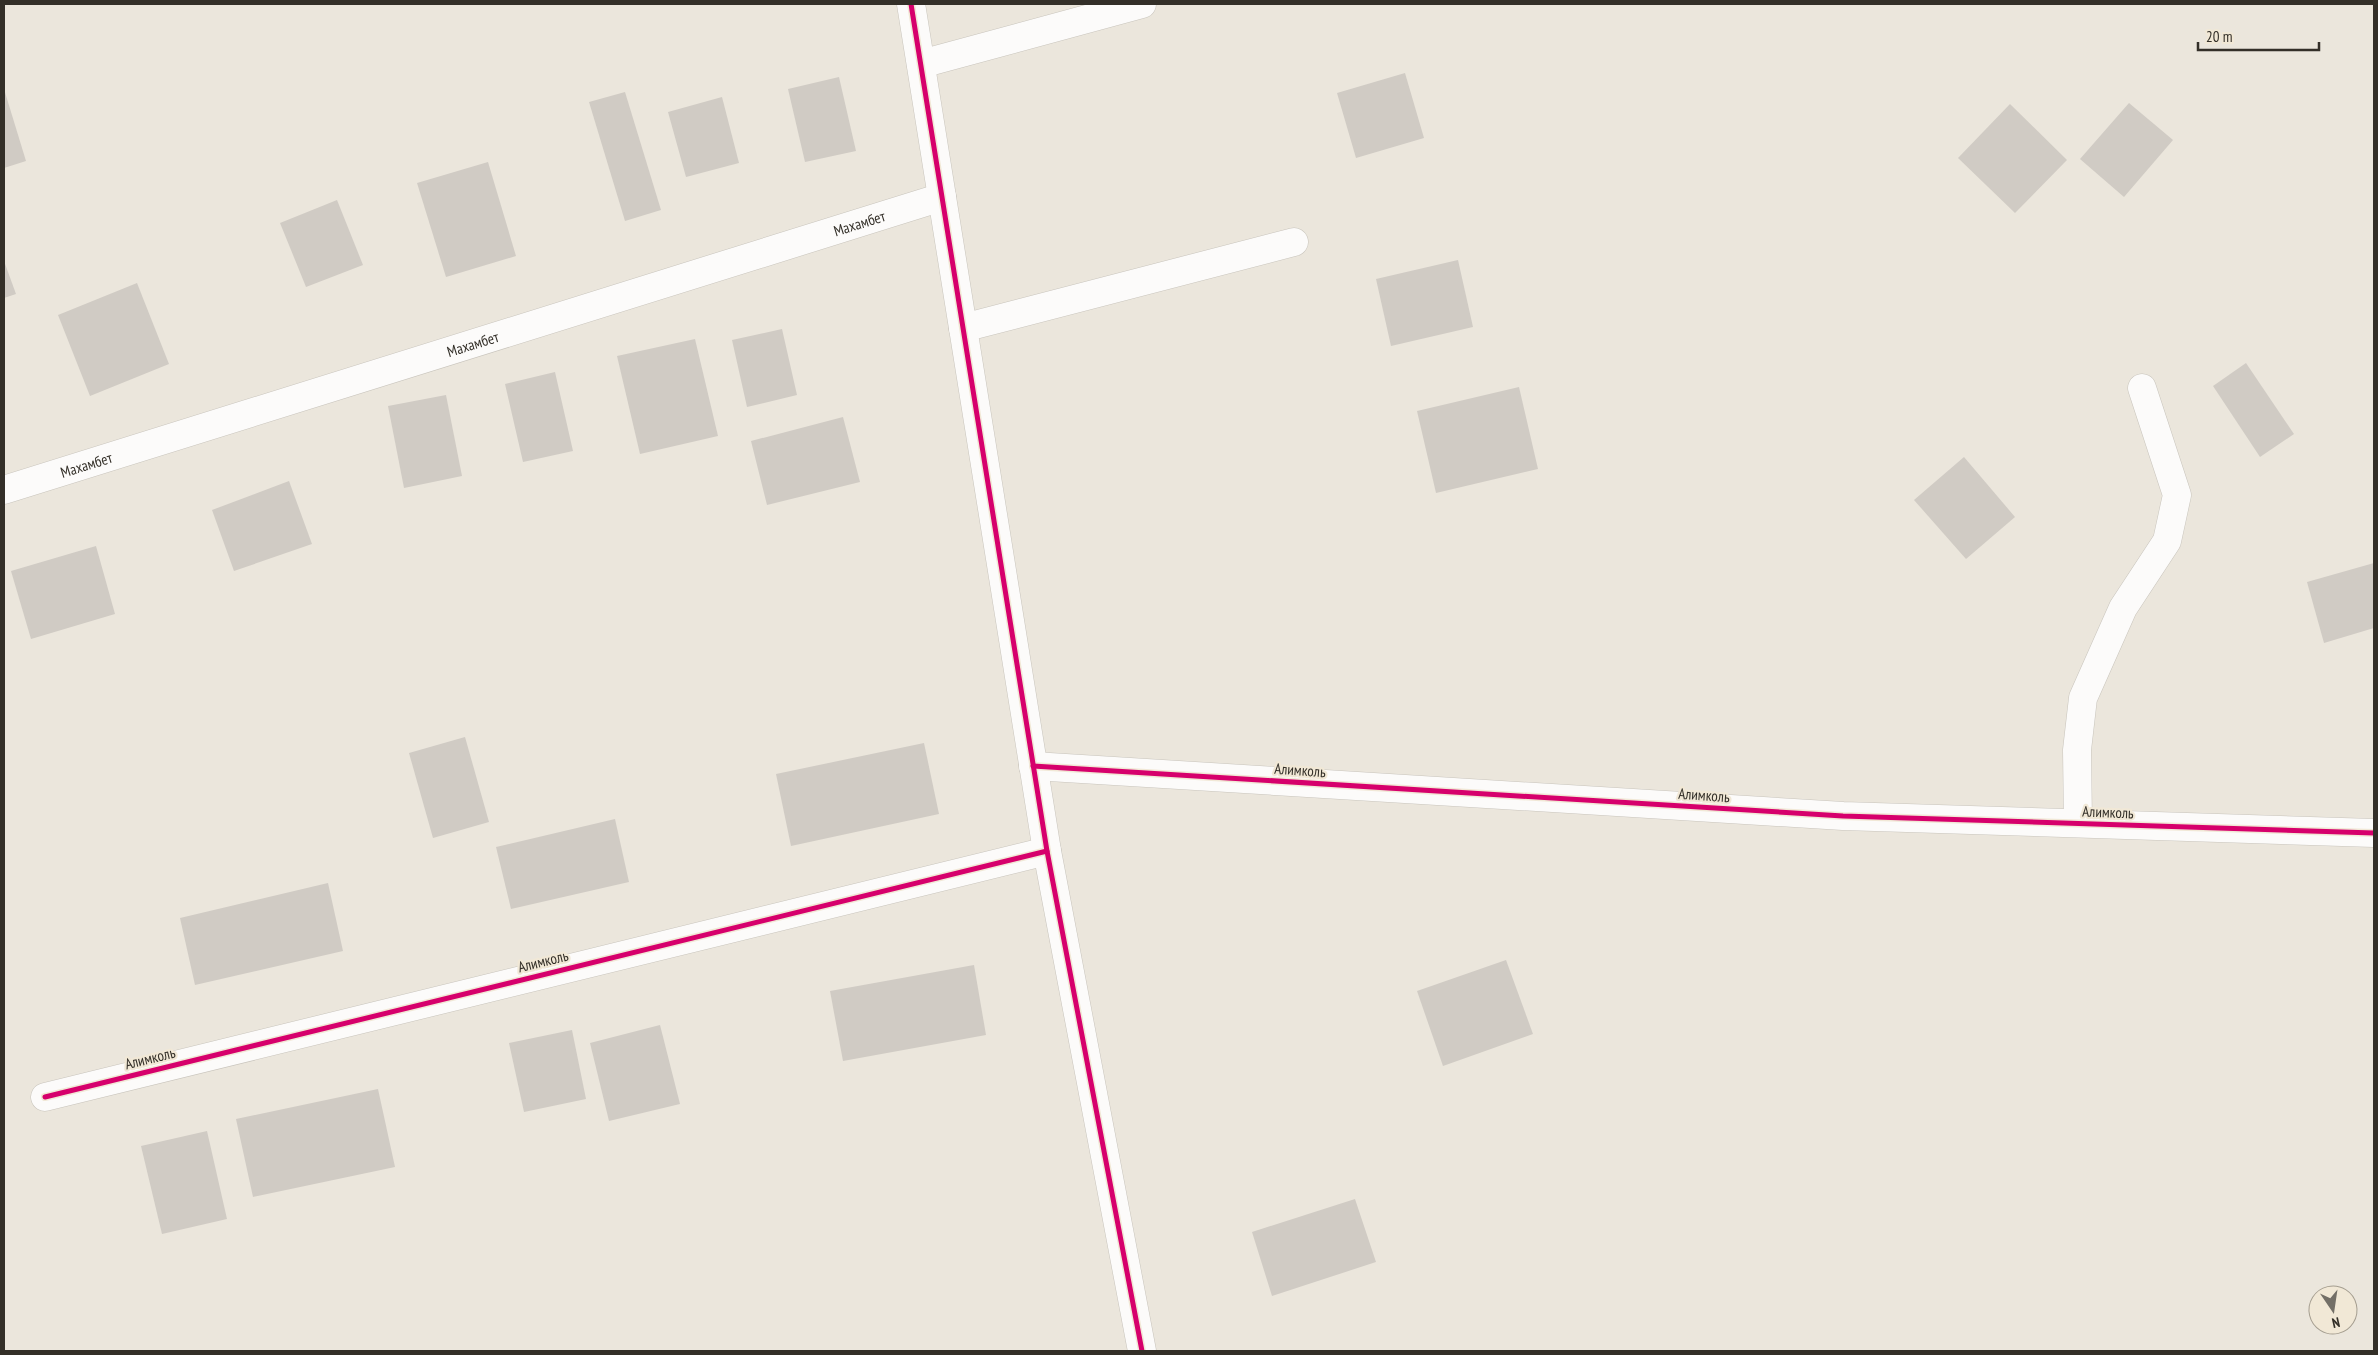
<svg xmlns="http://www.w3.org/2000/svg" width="2378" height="1355" font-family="'PT Sans Narrow',sans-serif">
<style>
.building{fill:#d0cbc4}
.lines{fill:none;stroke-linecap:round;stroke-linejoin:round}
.minor-casing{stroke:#c8c4bc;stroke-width:29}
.minor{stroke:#fcfbfa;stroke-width:28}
.cycleway-casing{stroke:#f1e8d6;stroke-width:8}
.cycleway{stroke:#d6006c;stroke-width:5}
.labels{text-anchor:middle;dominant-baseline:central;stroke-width:4.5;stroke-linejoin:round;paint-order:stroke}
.street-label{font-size:15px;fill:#332f28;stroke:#f1e8d6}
</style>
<rect width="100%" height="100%" fill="#ebe6dc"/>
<g class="building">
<path d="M 1405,73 L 1424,138 L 1356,158 L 1337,93 Z"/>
<path d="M 839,77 L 856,151 L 805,162 L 788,89 Z"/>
<path d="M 4,89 L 26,161 L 4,168 Z"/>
<path d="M 625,92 L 661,210 L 625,221 L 589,102 Z"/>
<path d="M 722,97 L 739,163 L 686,177 L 668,112 Z"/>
<path d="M 2129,103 L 2173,140 L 2124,197 L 2080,159 Z"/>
<path d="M 2010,104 L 2067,160 L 2015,213 L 1958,158 Z"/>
<path d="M 488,162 L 516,256 L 446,277 L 417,183 Z"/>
<path d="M 337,200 L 363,265 L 306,287 L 280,223 Z"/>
<path d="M 1458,260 L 1473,327 L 1391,346 L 1376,279 Z"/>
<path d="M 4,261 L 16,294 L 4,298 Z"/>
<path d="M 137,283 L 169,364 L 90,396 L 58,315 Z"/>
<path d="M 782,329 L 797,395 L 747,407 L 732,340 Z"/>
<path d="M 695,339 L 718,436 L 640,454 L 617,356 Z"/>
<path d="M 2246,363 L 2294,434 L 2260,457 L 2213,386 Z"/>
<path d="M 555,372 L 573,451 L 523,462 L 505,384 Z"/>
<path d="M 1519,387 L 1538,469 L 1436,493 L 1417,411 Z"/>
<path d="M 446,395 L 462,476 L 404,488 L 388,406 Z"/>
<path d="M 843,417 L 860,482 L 767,505 L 751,441 Z"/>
<path d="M 1964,457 L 2015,517 L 1966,559 L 1914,500 Z"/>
<path d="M 289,481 L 312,544 L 234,571 L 212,510 Z"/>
<path d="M 96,546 L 115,614 L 31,639 L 11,571 Z"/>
<path d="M 2374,563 L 2374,628 L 2324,643 L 2307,582 Z"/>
<path d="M 465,737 L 489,822 L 433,838 L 409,753 Z"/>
<path d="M 924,743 L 939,814 L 791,846 L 776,774 Z"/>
<path d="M 615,819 L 629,882 L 511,909 L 496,847 Z"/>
<path d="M 328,883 L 343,951 L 195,985 L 180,918 Z"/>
<path d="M 1506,960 L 1533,1034 L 1443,1066 L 1417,991 Z"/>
<path d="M 974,965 L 986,1035 L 843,1061 L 830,991 Z"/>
<path d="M 660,1025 L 680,1104 L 609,1121 L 590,1043 Z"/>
<path d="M 572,1030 L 586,1099 L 524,1112 L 509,1043 Z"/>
<path d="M 378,1089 L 395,1167 L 253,1197 L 236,1119 Z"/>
<path d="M 207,1131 L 227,1219 L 162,1234 L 141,1146 Z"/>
<path d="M 1355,1199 L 1376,1262 L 1272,1296 L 1252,1232 Z"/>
</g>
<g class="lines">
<g class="minor-casing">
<g id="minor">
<path d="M 911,4 L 1047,851 L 1142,1351"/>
<path d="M 921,64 L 1142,4"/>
<path d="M 963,328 L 1294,242"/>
<path id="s1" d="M 4,490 L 942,197"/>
<path d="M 1033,766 L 1843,816 L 2374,833"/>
<path d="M 2078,823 L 2077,750 L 2083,698 L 2123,608 L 2167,541 L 2177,495 L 2142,388"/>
<path d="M 45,1097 L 1047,851"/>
</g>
</g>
<use href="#minor" class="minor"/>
<g class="cycleway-casing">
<g id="cycleway">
<path d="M 911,4 L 1047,851 L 1142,1351"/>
<path d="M 1033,766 L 1843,816 L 2374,833"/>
<path d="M 45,1097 L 1047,851"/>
</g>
</g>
<use href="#cycleway" class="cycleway"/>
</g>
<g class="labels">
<g class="street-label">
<text stroke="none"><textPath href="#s1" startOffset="896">Махамбет</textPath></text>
<text stroke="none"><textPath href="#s1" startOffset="491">Махамбет</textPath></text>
<text stroke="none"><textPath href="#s1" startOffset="86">Махамбет</textPath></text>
<text transform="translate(1300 770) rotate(4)">Алимколь</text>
<text transform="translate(1704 795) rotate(4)">Алимколь</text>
<text transform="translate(2108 812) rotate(2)">Алимколь</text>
<text transform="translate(543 961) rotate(-14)">Алимколь</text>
<text transform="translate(150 1058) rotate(-14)">Алимколь</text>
</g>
</g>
<rect width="2378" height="1355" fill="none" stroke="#332f28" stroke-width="10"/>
<g transform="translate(2333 1310) rotate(167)"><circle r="24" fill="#f1e8d6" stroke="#a59e90"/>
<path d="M0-4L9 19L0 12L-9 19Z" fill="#736f67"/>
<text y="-8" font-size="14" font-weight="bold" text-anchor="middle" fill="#332f28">N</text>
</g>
<path d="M2198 42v8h121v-8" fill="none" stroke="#332f28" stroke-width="2.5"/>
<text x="2206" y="42" font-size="15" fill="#332f28" stroke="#f1e8d6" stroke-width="4" paint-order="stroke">20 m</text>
</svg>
